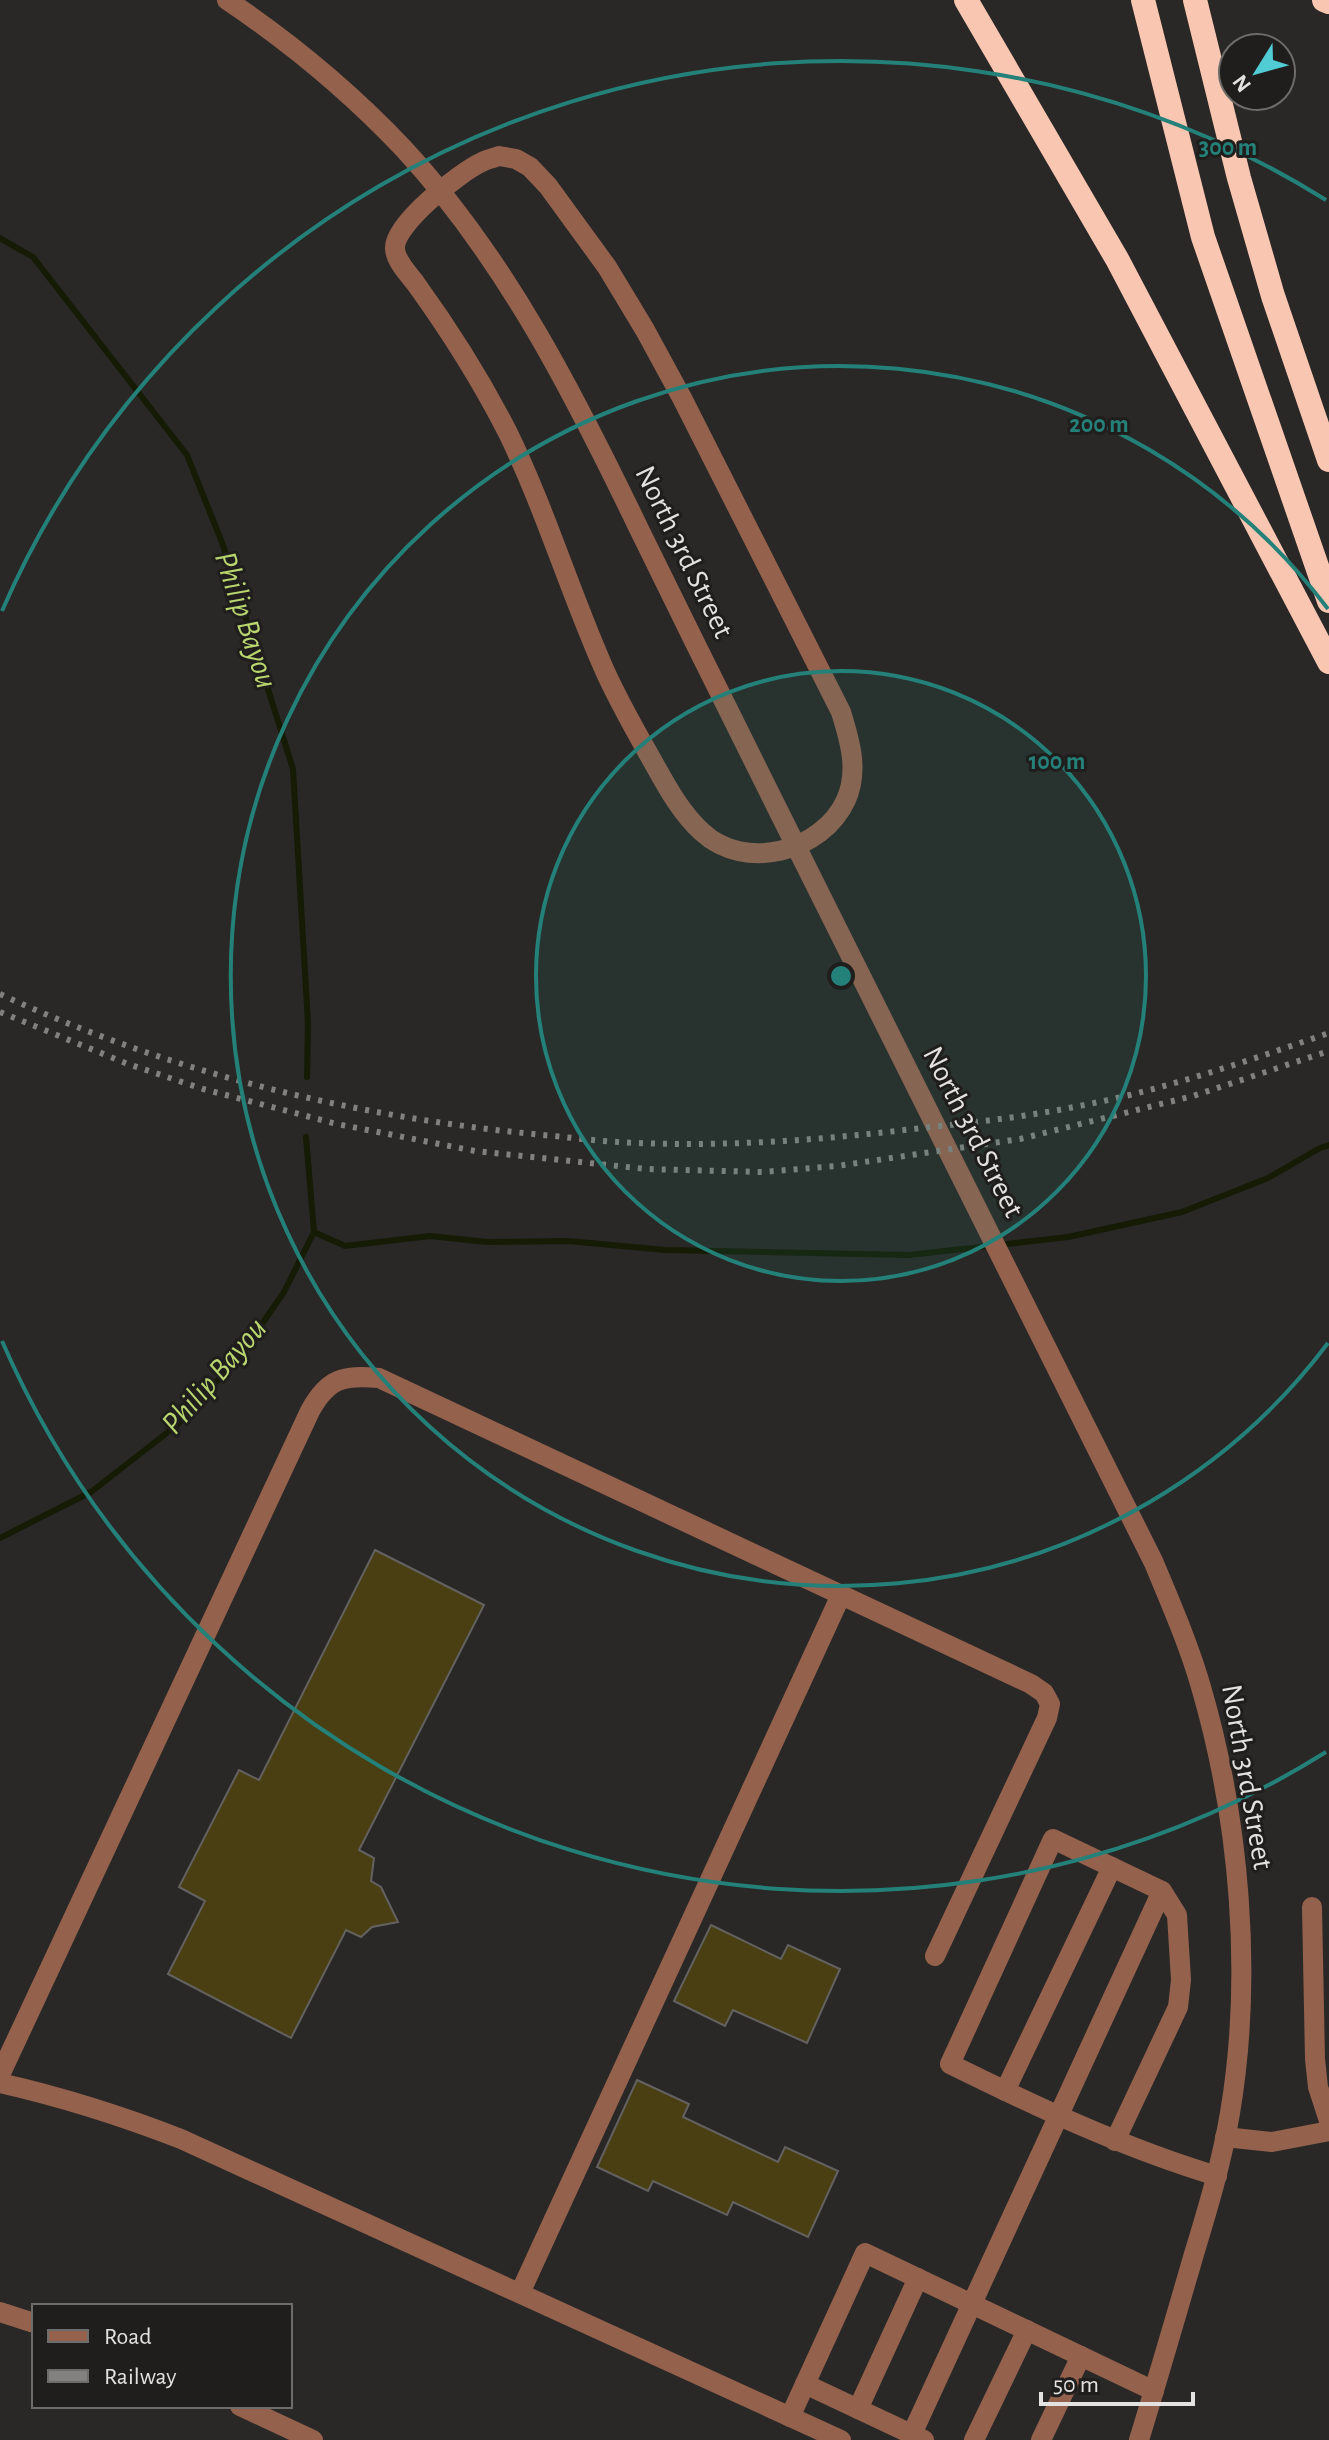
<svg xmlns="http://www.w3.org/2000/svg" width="1329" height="2440" font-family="'Alegreya Sans',sans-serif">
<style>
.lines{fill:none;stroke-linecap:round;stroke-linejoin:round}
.stream{stroke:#151b04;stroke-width:6}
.building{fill:#493f13;stroke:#636260;stroke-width:2}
.minor{stroke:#94614d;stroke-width:20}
.highway{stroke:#f9c6b1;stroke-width:24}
.rail{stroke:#83817f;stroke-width:6;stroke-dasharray:4 8;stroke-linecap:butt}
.ring{fill:none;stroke:#248179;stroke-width:4}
.labels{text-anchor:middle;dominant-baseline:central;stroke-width:6;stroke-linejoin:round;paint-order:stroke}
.street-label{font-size:30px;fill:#e3e2e0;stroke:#201e1d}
.water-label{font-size:32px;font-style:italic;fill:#bad66f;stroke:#201e1d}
.centre{fill:#248179;stroke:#201e1d;stroke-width:4}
.ring-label{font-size:24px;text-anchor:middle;font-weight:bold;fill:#248179;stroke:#201e1d;stroke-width:6;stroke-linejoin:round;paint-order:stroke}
</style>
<rect width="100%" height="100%" fill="#2a2826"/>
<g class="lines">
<g class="stream">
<path d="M 0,238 L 33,257 L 187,455 L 223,545 L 293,769 L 308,1023 L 307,1077"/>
<path d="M 314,1232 L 345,1246 L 430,1236 L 487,1242 L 568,1241 L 665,1250 L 909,1255 L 1068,1237 L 1182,1212 L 1268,1178 L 1320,1148 L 1329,1145"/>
<path d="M 0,1538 L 91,1492 L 177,1425 L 240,1356 L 284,1292 L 314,1232 L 306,1137"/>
</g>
</g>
<g class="building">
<path d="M 375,1550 L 484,1605 L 359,1850 L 374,1858 L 371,1881 L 381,1887 L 398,1922 L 372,1927 L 361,1937 L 346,1930 L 291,2038 L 168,1974 L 205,1901 L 179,1887 L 239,1770 L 259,1780 Z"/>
<path d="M 711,1925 L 781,1959 L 788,1945 L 840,1969 L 807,2043 L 733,2010 L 725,2026 L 674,2001 Z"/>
<path d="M 637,2080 L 689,2104 L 683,2117 L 778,2162 L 785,2147 L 838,2171 L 808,2237 L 733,2202 L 727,2215 L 653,2181 L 648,2191 L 597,2167 Z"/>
</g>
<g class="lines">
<g class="minor">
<path d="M 227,0 C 291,43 350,92 403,148 C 506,259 575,396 640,531 C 686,625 732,718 779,812 C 904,1062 1029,1312 1154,1563 C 1171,1604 1189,1645 1201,1687 C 1240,1821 1253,1976 1230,2113 C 1222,2161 1208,2208 1194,2254 C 1176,2316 1158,2378 1139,2440"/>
<path d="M 499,156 L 516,159 L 530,167 L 548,186 L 607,267 L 645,330 L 682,398 L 841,712 C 850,741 859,771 846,800 C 822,852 745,872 702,832 C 678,810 664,781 648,753 C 631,723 614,693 601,662 C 568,586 544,507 508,433 C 481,380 450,331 416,284 C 409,274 395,261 395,248 C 394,224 460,172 482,162 C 487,159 494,158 499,156 Z"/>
<path d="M 1312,1907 L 1315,2059 L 1318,2087 L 1329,2121"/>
<path d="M 0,2075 L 310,1411 C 328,1378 343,1375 379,1378 L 1031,1684 L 1044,1693 L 1050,1704 L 1047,1718 L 935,1956"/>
<path d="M 0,2083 C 62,2097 122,2116 181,2139 L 841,2440"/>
<path d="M 1005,2091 L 1112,1867"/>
<path d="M 1225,2137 L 1272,2142 L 1329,2131"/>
<path d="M 1115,2141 L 1178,2007 L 1181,1980 L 1177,1915 L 1162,1891 L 1053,1839 L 950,2064 C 1037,2107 1124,2148 1217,2176"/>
<path d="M 520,2293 L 841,1595"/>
<path d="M 0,2312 L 34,2323"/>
<path d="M 805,2384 L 924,2440"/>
<path d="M 240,2406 L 313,2440"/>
<path d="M 858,2409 L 918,2278"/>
<path d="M 790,2417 L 865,2253 L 1154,2391"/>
<path d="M 912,2434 L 1162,1891"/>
<path d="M 974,2440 L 1027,2330"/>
<path d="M 1041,2440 L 1081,2356"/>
</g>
<g class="highway">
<path d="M 966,0 L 1117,259 L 1329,662"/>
<path d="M 1143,0 L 1203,237 L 1329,601"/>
<path d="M 1195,0 L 1239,178 L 1273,296 L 1329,460"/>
<path d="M 1324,0 L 1329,2"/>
</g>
<g class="rail">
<path d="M 0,994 C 175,1075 363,1119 554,1136 C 582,1139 609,1142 636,1143 C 735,1147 832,1139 930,1127 C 980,1122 1030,1116 1079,1106 C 1164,1090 1247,1061 1329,1033"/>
<path d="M 0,1012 L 128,1064 L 203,1089 L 337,1124 L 475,1151 L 646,1169 L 762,1172 L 837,1166 L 1020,1139 L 1193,1096 L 1329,1051"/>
</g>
</g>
<circle cx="841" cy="976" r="305" fill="#248179" fill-opacity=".12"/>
<g class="ring">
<circle cx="841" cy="976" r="305"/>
<path d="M1328 1343A610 610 0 1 1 1328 609"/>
<path d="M1326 1752A915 915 0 0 1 2 1341M2 611A915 915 0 0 1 1326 200"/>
</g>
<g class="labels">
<g class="street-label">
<text transform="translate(684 552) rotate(64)">North 3rd Street</text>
<text transform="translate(973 1132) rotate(63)">North 3rd Street</text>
<text transform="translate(1247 1777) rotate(80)">North 3rd Street</text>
</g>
<g class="water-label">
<text transform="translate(246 620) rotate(72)">Philip Bayou</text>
<text transform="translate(214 1376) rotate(-49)">Philip Bayou</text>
</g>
</g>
<circle cx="841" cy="976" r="12" class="centre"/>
<g class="ring-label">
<text x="1228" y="155">300 m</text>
<text x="1099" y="432">200 m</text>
<text x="1057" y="769">100 m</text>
</g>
<rect x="32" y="2304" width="260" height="104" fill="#201e1d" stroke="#6e6c6b" stroke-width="2"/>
<rect x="48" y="2330" width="40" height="12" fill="#94614d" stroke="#6e6c6b" stroke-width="2"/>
<text x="104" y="2344" font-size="24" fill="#e3e2e0">Road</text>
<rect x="48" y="2370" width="40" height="12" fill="#83817f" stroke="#6e6c6b" stroke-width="2"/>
<text x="104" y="2384" font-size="24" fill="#e3e2e0">Railway</text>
<g transform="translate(1257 72) rotate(233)"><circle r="38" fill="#201e1d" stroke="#6e6c6b" stroke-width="2"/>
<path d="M0-6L14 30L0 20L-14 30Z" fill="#51ccd4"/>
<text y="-12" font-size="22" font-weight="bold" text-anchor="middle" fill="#e3e2e0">N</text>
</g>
<path d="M1041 2392v12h152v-12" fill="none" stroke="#e3e2e0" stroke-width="4"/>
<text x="1053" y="2392" font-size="24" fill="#e3e2e0" stroke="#201e1d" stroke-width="6" paint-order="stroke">50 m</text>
</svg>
